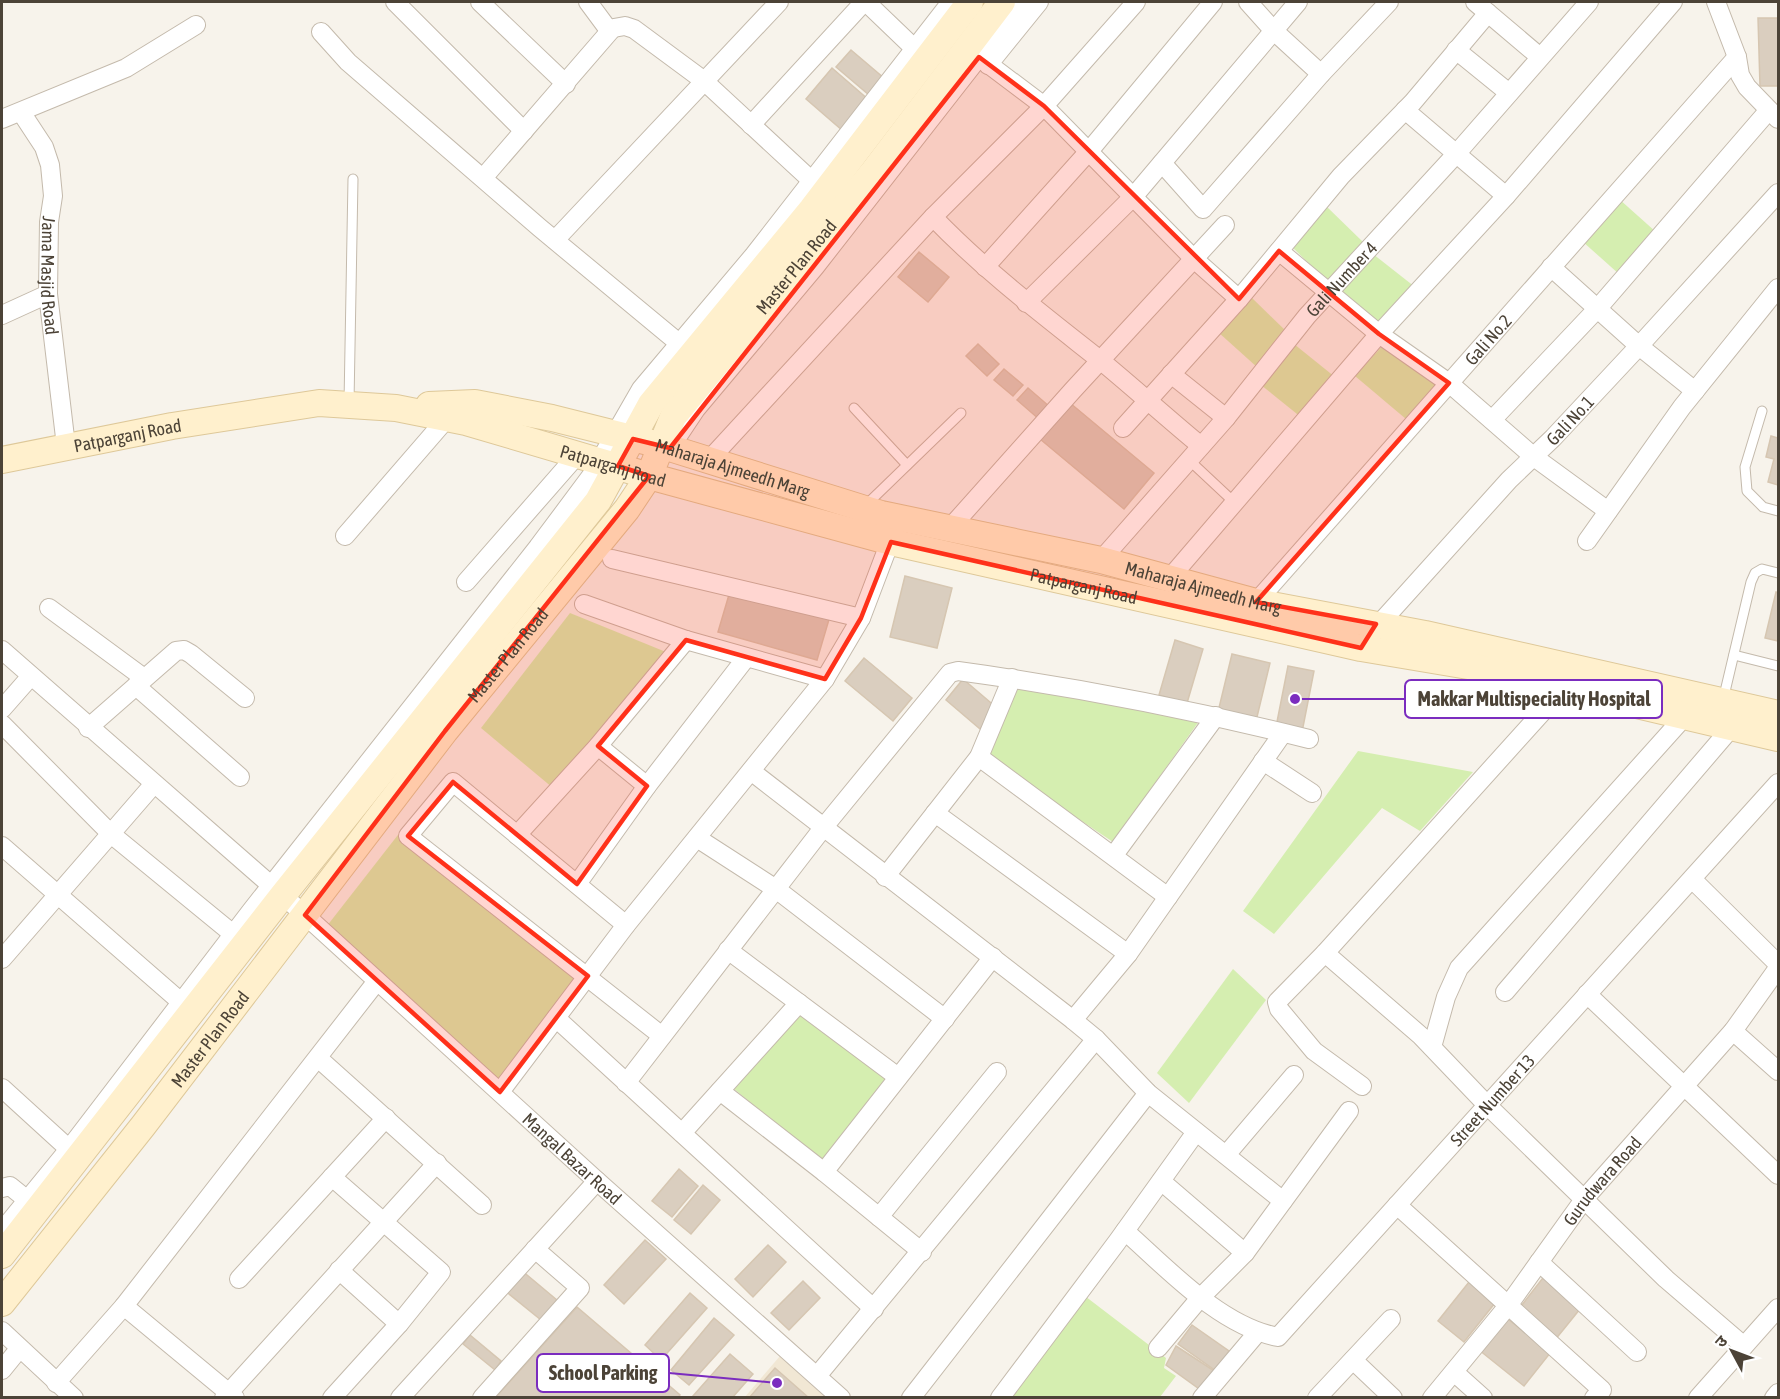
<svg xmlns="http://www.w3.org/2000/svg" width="1780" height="1399" font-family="'Asap Condensed','Noto Sans Devanagari',sans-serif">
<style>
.education{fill:#f1e7d4}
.green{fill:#d5eeb0}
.building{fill:#dacebf;stroke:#d6c6b1;stroke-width:1.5}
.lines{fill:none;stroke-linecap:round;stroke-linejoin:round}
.lane-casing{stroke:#c4baac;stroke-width:11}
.street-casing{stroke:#c4baac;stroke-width:20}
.secondary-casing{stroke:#dec899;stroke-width:28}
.lane{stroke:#fff;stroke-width:9}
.street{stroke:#fff;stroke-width:18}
.secondary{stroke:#fff0cd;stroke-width:26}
.marked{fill:#ff311a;fill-opacity:0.2;stroke:#ff311a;stroke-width:4.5;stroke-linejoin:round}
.labels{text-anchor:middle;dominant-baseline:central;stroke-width:6;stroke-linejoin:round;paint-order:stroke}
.street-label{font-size:18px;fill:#4c4337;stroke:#fff}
.leader{fill:none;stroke:#7b2cbf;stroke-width:2}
.callout-dot{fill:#7b2cbf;stroke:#fff;stroke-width:2}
.callout{fill:#fff;stroke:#7b2cbf;stroke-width:2}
.callout-label{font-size:20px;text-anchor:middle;font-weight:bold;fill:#4c4337}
</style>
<rect width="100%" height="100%" fill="#f7f3eb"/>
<path class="education" d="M 780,1356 L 825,1397 L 744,1398 Z"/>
<g class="green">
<path d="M 1619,199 L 1656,232 L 1619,274 L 1582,241 Z"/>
<path d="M 1325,205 L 1363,242 L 1327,281 L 1291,246 Z"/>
<path d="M 1373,254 L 1415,287 L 1377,328 L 1336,290 Z"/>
<path d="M 1250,296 L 1286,331 L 1258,368 L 1218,332 Z"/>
<path d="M 1386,342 L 1436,385 L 1406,419 L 1355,376 Z"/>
<path d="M 1294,344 L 1335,377 L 1302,418 L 1261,385 Z"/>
<path d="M 570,613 L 666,652 L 559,793 L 481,728 Z"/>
<path d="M 1019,676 L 1202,717 L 1113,842 L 983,755 Z"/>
<path d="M 1358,751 L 1473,772 L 1420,831 L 1382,808 L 1274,934 L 1243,911 Z"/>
<path d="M 401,831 L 588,976 L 500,1092 L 323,931 Z"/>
<path d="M 1233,969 L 1266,1000 L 1189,1103 L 1157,1073 Z"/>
<path d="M 800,1012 L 889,1080 L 824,1164 L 733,1088 Z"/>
<path d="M 1077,1290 L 1166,1358 L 1164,1368 L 1176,1376 L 1160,1397 L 991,1398 Z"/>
</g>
<g class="building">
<path d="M 1758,18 L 1778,18 L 1778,86 L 1760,86 Z"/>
<path d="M 851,50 L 884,78 L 869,95 L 836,67 Z"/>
<path d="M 832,68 L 869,100 L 843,131 L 806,99 Z"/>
<path d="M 919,252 L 949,277 L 928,302 L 898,277 Z"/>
<path d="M 978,344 L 999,364 L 987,376 L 966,356 Z"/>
<path d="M 1004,369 L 1023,385 L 1013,396 L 994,380 Z"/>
<path d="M 1028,388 L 1050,407 L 1040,420 L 1017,400 Z"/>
<path d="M 1070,403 L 1154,473 L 1124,509 L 1040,439 Z"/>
<path d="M 1771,436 L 1778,438 L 1778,485 L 1768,482 L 1774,459 L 1766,457 Z"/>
<path d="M 905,576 L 952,588 L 937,648 L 890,637 Z"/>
<path d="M 731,588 L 830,616 L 817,660 L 718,632 Z"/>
<path d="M 1776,592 L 1778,593 L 1778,641 L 1765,638 Z"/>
<path d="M 1175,640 L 1203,649 L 1187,703 L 1159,695 Z"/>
<path d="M 1232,654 L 1270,663 L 1256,721 L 1218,712 Z"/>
<path d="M 864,658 L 912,698 L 893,721 L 845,681 Z"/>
<path d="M 1288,666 L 1314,671 L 1302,732 L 1276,727 Z"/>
<path d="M 963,679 L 997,708 L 980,729 L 946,700 Z"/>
<path d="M 679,1169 L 698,1186 L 672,1217 L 652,1201 Z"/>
<path d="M 703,1185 L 720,1200 L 691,1234 L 674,1220 Z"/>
<path d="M 645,1240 L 666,1259 L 624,1304 L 604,1285 Z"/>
<path d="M 768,1245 L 786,1262 L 753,1297 L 735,1279 Z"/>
<path d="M 521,1270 L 557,1300 L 541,1320 L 504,1290 Z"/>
<path d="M 1546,1274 L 1584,1304 L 1555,1340 L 1518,1310 Z"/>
<path d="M 803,1281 L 820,1298 L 789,1330 L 771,1313 Z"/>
<path d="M 1469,1282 L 1495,1303 L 1464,1342 L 1438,1321 Z"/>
<path d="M 690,1293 L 707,1308 L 661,1360 L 645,1345 Z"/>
<path d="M 577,1307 L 680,1395 L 678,1398 L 495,1398 Z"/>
<path d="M 1505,1317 L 1551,1352 L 1524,1386 L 1479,1350 Z"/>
<path d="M 714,1318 L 734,1335 L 689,1385 L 671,1370 Z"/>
<path d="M 1192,1325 L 1229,1351 L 1216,1371 L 1178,1344 Z"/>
<path d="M 470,1335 L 501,1361 L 495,1370 L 463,1344 Z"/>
<path d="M 1176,1346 L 1216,1372 L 1202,1391 L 1166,1365 Z"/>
<path d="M 730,1354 L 753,1374 L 732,1398 L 695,1398 L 693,1396 Z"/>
<path d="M 775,1368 L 809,1398 L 749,1398 Z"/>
</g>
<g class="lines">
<g class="lane-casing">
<g id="lane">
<path d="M 349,403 L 353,179"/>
<path d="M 854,408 L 907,465"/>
<path d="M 1762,411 L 1745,467 L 1747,491 L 1763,507 L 1778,511"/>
<path d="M 1189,460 L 1235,503"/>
<path d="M 866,505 L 961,413"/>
<path d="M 1734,655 L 1778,666"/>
<path d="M 1723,700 L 1751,582 L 1755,573 L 1762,569 L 1778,573"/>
</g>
</g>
<g class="street-casing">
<g id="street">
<path d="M 395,2 L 524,131"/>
<path d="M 480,2 L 566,84"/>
<path d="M 588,2 L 608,29 L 625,26 L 634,29 L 703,80 L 812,181"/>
<path d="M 866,2 L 915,49"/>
<path d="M 1248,2 L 1274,31 L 1321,74"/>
<path d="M 1475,2 L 1540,57"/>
<path d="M 1716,2 L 1737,57 L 1740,75 L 1747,87 L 1778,119"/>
<path d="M 321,32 L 348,62 L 540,228 L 680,344"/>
<path d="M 1456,50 L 1509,93"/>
<path d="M 979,57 L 1044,106 L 1194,259 L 1239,299"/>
<path d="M 988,65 L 1039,2"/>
<path d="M 1405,110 L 1506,196"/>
<path id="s1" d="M 21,112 L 44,147 L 50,165 L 53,196 L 49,222 L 48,294 L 66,446"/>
<path d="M 2,119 L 126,68 L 196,25"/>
<path d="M 751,125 L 864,2"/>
<path d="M 1162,163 L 1203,209 L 1321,74 L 1389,2"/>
<path d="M 483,178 L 611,30"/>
<path d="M 933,217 L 1044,106 L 1136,2"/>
<path d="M 555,240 L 779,2"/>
<path d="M 1279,251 L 1379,334 L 1449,383 L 1534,457 L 1608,511"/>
<path d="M 985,267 L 1090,150 L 1213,2"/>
<path d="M 1551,267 L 1639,346 L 1695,391"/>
<path d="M 1026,303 L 1134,196 L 1298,2"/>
<path d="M 2,315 L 48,294"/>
<path d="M 1171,374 L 1226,418"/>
<path d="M 1492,420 L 1598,308 L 1769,110"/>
<path d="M 1123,428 L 1239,299 L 1341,176 L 1413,102 L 1488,13"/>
<path d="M 670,448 L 696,409 L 815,267 L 1022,2"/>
<path d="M 709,460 L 933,217 C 985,271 1042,314 1100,360 C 1134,388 1167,418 1201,446"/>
<path d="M 950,528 L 1073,390 L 1225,225"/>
<path d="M 345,536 L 448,417"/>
<path d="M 1587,541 L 1682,407 L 1778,288"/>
<path d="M 612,559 L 861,618"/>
<path id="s2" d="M 1101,560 L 1226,418 L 1307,316 L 1457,153 L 1589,2"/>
<path d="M 1169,579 L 1379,334 L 1506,196 L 1673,2"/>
<path d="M 466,582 L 578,454"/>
<path d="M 584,604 L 686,640 L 825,679"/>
<path d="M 49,608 L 144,678"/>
<path id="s3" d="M 1251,608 L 1737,57"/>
<path id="s4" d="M 1372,632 L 1509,480 L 1553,438 L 1639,346 L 1778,193"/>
<path id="s5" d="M 2,650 L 305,915 L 597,1181 L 841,1398"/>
<path d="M 136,686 L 240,777"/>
<path d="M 2,709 L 31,676"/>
<path d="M 2,724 L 111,834 L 233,934"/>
<path d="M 88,728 L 176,651 L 184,650 L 191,654 L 245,698"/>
<path d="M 598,746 L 647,786"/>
<path d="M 979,757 L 1168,897"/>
<path d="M 1263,761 L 1312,793"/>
<path d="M 751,771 L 1073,1020 L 1096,1039 L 1148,1093 L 1283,1201"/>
<path d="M 935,813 L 1128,954"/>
<path d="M 517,835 L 598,746 L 686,640"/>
<path d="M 697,838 L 776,889 L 945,1019"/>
<path d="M 2,846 L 181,1002"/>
<path d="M 1114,855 L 1216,716"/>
<path d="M 885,877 L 979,757 L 1012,678"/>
<path d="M 1692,879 L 1778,964"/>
<path d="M 577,884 L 647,786 L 746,658"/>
<path d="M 626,925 L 453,782 L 408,836 L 662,1036"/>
<path d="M 728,950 L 898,1077"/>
<path d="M 1325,953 L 1421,1036 L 1487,1105 L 1666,1279 L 1744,1346"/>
<path d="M 2,959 L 153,785"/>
<path d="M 1505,992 L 1732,727"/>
<path d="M 1587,994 L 1778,1175"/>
<path d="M 556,1018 L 874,1309"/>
<path d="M 1073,1020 L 1128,954 L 1283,733"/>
<path d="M 1733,1031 L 1778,1071"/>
<path d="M 1432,1047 L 1446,997 L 1459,968 L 1685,716"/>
<path d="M 318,1058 L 482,1205"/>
<path d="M 626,1083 L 823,828 L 950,673 L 958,671 C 1076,687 1193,710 1309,739"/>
<path d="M 1362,1086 L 1314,1051 L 1279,1009 L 1277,1002 L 1325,953 L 1564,688"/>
<path d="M 2,1088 L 69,1149"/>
<path d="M 720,1091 L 824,1172 L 993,957"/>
<path d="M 500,1092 L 626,925 L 825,679 L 861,618 L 894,531"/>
<path d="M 682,1133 L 799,1003"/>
<path d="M 1226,1155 L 1294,1075"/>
<path d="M 824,1172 L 922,1252"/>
<path d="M 1161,1181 L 1245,1253"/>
<path d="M 2,1188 L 10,1186 L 36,1207"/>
<path d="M 1397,1205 L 1602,1390 L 1594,1398"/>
<path d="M 879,1217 L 997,1072"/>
<path d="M 2,1231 L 69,1149 L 251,911 L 538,547 L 591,476 L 641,389 L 754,255 L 951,2"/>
<path id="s6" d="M 1125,1231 C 1168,1269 1220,1326 1278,1337 L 1778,783"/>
<path d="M 1539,1262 L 1637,1352"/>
<path d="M 339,1270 L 399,1324"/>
<path d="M 239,1279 L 386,1118"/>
<path d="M 124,1306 L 235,1398"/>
<path d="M 2,1331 L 74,1398"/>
<path d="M 1158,1348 L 1200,1298 L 1245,1253 L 1349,1111"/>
<path d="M 1353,1360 L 1393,1398"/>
<path d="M 2,1370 L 19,1349"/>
<path d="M 1454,1372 L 1483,1398"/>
<path d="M 817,1376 L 1096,1039"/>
<path d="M 56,1383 L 124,1306 L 377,981"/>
<path d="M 224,1398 L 437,1163"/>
<path d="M 332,1398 L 399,1324 L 441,1272 L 332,1177"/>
<path d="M 400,1398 L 597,1181"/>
<path d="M 482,1398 L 580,1288 L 535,1249"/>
<path d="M 911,1398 L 1148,1093"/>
<path d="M 1000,1398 L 1117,1242 L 1196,1132"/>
<path d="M 1202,1398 L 1257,1333"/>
<path d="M 1317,1398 L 1391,1319"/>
<path id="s7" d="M 1432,1398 L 1507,1307 L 1585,1198 L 1733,1031 L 1778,968"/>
<path d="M 1698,1398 L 1778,1308"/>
<path d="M 1774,1398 L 1778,1393"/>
</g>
</g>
<g class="secondary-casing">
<g id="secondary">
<path id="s8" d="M 429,405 L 475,403 L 552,418 L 660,445 L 881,514 L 1101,560 L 1256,602 L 1425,634 L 1778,714"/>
<path id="s9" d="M 2,460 L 172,426 L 319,403 L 396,408 L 466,422 L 649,476 L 891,542 L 1361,648 L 1474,667 L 1778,738"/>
<path d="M 2,1255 L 283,895 L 598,501 L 651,404 L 812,209 L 970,2"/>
<path id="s10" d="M 2,1303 L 143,1126 L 445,731 L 627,509 L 649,476 L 673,417 L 873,172 L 1002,2"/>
</g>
</g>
<use href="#lane" class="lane"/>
<use href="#street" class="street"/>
<use href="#secondary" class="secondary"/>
</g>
<path class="marked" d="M 979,57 L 1044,106 L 1239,299 L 1279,251 L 1379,334 L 1449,383 L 1256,602 L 1376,624 L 1361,648 L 891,542 L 861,618 L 825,679 L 686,640 L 598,746 L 647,786 L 577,884 L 453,782 L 408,836 L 588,976 L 500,1092 L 305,915 L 445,731 L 649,476 L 618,466 L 633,439 L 670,448 Z"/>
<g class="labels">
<g class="street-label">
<text stroke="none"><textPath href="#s10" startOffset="1308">Master Plan Road</textPath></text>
<text stroke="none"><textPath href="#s1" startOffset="172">Jama Masjid Road</textPath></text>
<text stroke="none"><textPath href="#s2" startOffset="370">Gali Number 4</textPath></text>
<text stroke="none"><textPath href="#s3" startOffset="358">Gali No.2</textPath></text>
<text stroke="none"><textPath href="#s4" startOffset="290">Gali No.1</textPath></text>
<text stroke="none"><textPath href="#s9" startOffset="128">Patparganj Road</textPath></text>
<text stroke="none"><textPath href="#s9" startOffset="624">Patparganj Road</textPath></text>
<text stroke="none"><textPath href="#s8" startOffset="312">Maharaja Ajmeedh Marg</textPath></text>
<text stroke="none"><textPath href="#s9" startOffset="1110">Patparganj Road</textPath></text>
<text stroke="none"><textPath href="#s8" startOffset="798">Maharaja Ajmeedh Marg</textPath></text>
<text stroke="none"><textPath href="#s10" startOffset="822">Master Plan Road</textPath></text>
<text stroke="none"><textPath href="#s10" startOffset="336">Master Plan Road</textPath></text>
<text stroke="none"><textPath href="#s6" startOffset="508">Street Number 13</textPath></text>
<text stroke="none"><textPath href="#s5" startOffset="764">Mangal Bazar Road</textPath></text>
<text stroke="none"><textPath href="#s7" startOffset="276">Gurudwara Road</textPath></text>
</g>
</g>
<path class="leader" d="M1295 699L1405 699M777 1383L669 1373"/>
<g class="callout-dot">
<circle cx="1295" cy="699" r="6"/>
<circle cx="777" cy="1383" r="6"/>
</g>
<g class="callout">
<rect x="1405" y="680" width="257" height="38" rx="6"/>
<rect x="537" y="1354" width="132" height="38" rx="6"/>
</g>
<g class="callout-label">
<text x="1534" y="706">Makkar Multispeciality Hospital</text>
<text x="603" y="1380">School Parking</text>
</g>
<rect width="1780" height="1399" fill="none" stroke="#4c4337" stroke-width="6"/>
<g transform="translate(1732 1351) rotate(311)" stroke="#ffffff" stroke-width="4.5" paint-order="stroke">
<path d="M0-4.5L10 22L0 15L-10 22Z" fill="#4c4337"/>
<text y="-9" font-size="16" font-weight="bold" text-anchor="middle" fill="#4c4337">उ</text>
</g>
</svg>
